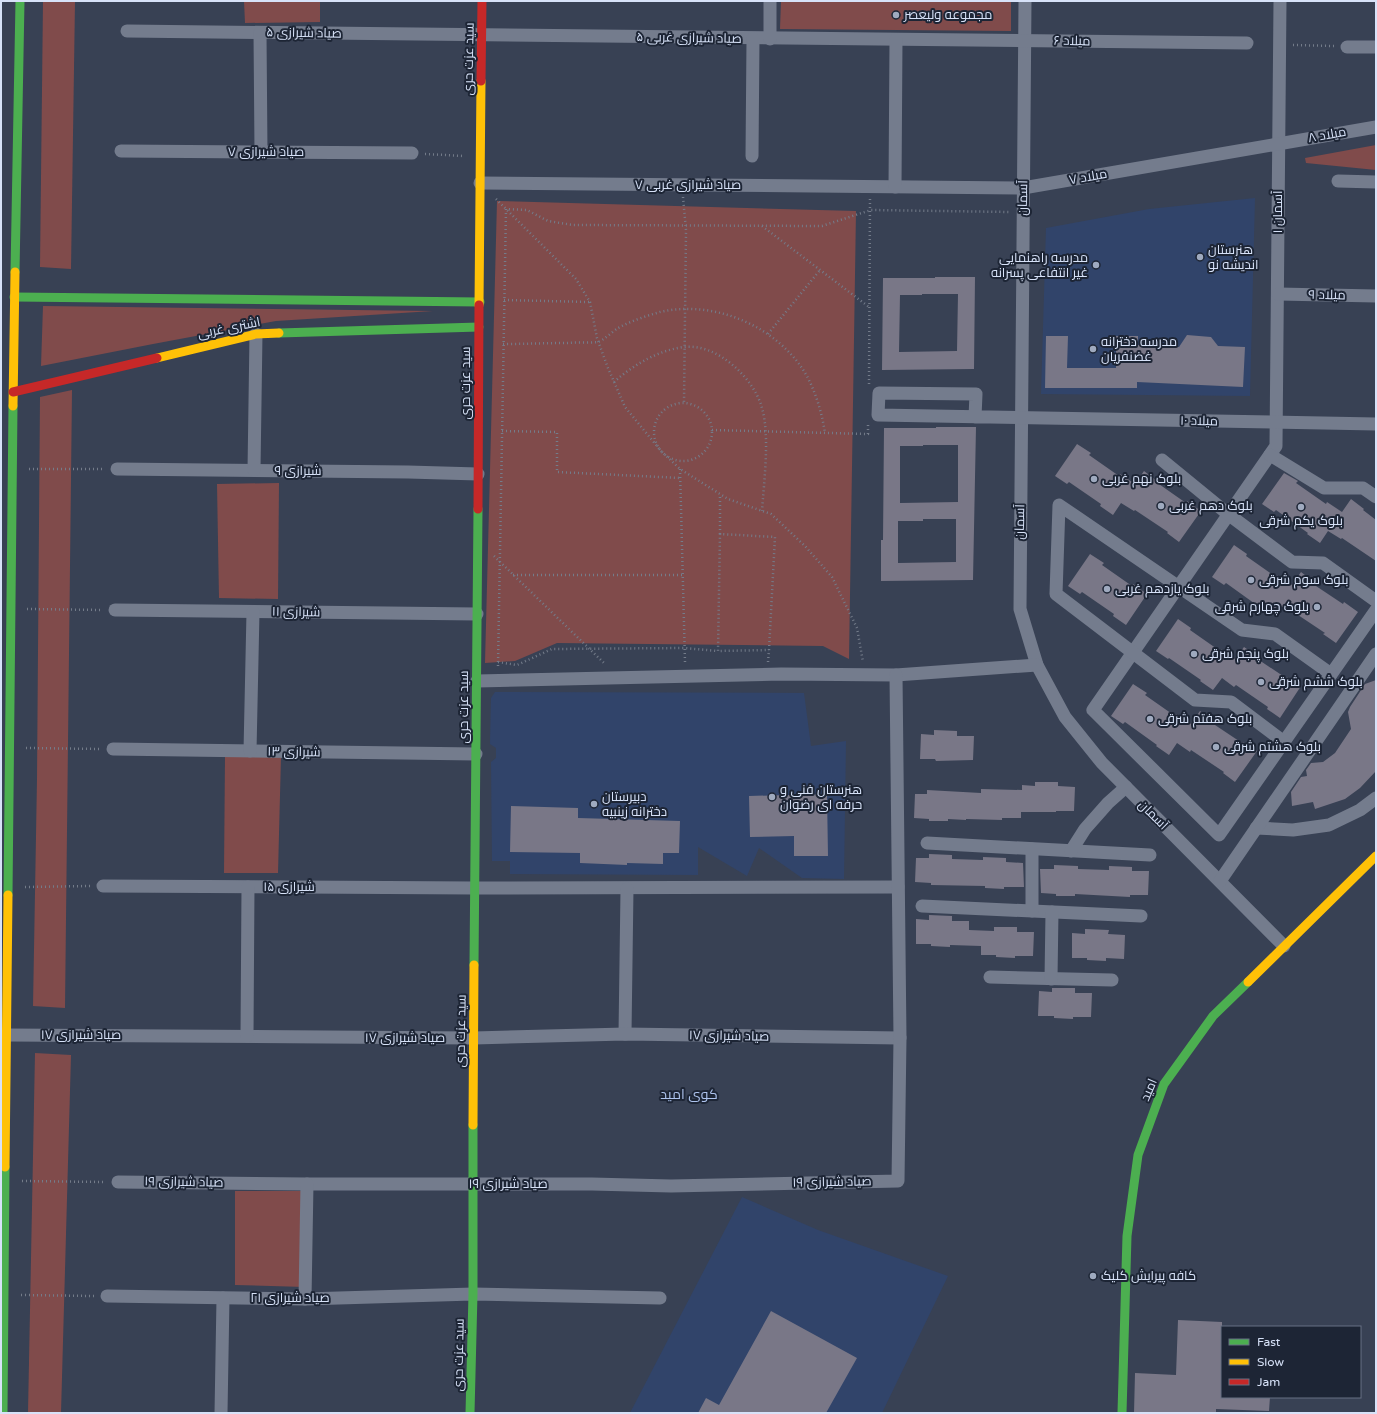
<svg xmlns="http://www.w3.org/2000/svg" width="1377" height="1414" font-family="'Varela Round',Cairo,sans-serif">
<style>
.built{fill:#31446a}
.green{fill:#804b4b}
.building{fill:#797787;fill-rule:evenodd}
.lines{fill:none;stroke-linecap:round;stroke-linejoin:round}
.path{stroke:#747c8a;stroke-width:2.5;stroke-dasharray:1 3;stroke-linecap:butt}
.street{stroke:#747c8d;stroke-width:13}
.fast{stroke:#4caf50;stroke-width:9}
.slow{stroke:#ffc107;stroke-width:9}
.jam{stroke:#c62828;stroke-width:9}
.poi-dot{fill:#9faabf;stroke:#1d2535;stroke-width:1.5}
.labels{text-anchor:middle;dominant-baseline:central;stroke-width:4;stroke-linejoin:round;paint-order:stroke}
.poi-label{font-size:13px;fill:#d7e2f8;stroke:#1d2535;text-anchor:start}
.street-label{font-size:13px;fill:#d7e2f8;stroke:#1d2535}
.neighbourhood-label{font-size:14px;fill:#adc3ed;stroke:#1d2535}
</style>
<rect width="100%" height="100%" fill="#384154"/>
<g class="built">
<path d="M 1255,198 L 1250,396 L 1041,394 L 1046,228 L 1149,209 Z"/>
<path d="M 495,692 L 804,693 L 811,746 L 846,741 L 844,879 L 802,878 L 759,848 L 747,876 L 698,847 L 698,875 L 510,874 L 510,861 L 492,861 L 491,762 L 496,758 L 496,748 L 490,744 L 491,698 Z"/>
<path d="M 742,1197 L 818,1230 L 948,1276 L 882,1413 L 630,1413 Z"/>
</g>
<g class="green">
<path d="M 43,1 L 75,1 L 71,269 L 40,267 Z"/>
<path d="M 244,1 L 320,1 L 320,22 L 245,23 Z"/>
<path d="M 781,1 L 1011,1 L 1011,31 L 780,29 Z"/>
<path d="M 1376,145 L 1376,170 L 1306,163 L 1305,158 Z"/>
<path d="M 497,201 L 856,211 L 849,659 L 823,646 L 557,643 L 515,661 L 485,663 Z"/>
<path d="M 43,306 L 433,311 L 276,321 L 153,344 L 41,366 Z"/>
<path d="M 72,390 L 65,1008 L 33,1006 L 37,779 L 40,397 Z"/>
<path d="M 279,483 L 278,599 L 219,598 L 217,484 Z"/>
<path d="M 281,756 L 278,873 L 224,873 L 225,757 Z"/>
<path d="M 35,1053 L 71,1055 L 61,1413 L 28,1413 Z"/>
<path d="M 235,1191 L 307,1191 L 305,1287 L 235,1285 Z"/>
</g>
<g class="building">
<path d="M 935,277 L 975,277 L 974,369 L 882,370 L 883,278 L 935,278 ZM 922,294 L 958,294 L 957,351 L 899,352 L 900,295 L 922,295 Z"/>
<path d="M 1187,335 L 1211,337 L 1218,346 L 1245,347 L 1243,387 L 1137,382 L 1137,388 L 1045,388 L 1046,336 L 1068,336 L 1067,368 L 1116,368 L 1116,336 L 1138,336 L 1138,345 L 1179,347 Z"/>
<path d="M 936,427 L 976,427 L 973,580 L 881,581 L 881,540 L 883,540 L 884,428 L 936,428 ZM 923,445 L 958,445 L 958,502 L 900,503 L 900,446 L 923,446 ZM 923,519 L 956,519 L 956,562 L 898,563 L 898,521 L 923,521 Z"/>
<path d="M 1077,444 L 1091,453 L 1089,455 L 1119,476 L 1120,474 L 1135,484 L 1144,471 L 1157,481 L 1156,482 L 1186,503 L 1187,501 L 1201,511 L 1179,542 L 1167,533 L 1168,532 L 1135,510 L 1134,511 L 1121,503 L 1113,515 L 1100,506 L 1101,504 L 1069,482 L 1067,484 L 1055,476 Z"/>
<path d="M 1284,473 L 1298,481 L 1296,483 L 1326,504 L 1327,502 L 1342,512 L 1351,499 L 1364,509 L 1363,510 L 1376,520 L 1376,561 L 1342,538 L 1341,539 L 1328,531 L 1320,543 L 1307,534 L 1308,533 L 1276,510 L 1274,512 L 1262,504 Z"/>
<path d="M 1234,545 L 1247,554 L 1246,556 L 1276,577 L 1277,575 L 1292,585 L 1301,572 L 1314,582 L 1313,584 L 1343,604 L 1344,602 L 1358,612 L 1336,643 L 1323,634 L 1325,633 L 1292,611 L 1291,613 L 1278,604 L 1270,616 L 1257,607 L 1258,606 L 1226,583 L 1224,585 L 1212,577 Z"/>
<path d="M 1090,554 L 1104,563 L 1102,565 L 1132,586 L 1133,584 L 1147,594 L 1126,625 L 1113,616 L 1114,614 L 1082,592 L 1080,594 L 1068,586 Z"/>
<path d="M 1178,619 L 1191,628 L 1190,630 L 1220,651 L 1221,649 L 1235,659 L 1244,647 L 1257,656 L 1256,658 L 1286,678 L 1287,677 L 1301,686 L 1280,718 L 1267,709 L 1268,707 L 1236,685 L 1234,687 L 1222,678 L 1213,690 L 1200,681 L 1201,680 L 1169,658 L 1168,659 L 1156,651 Z"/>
<path d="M 1376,680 L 1376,771 L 1360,788 L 1345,799 L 1315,809 L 1313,802 L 1292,806 L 1291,792 L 1301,777 L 1307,776 L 1306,770 L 1311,763 L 1323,762 L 1335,753 L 1351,729 L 1348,712 L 1350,707 L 1365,684 Z"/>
<path d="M 1133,684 L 1147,693 L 1145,695 L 1175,716 L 1176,714 L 1191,724 L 1200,711 L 1213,721 L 1212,723 L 1242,743 L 1243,742 L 1257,751 L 1235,782 L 1223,773 L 1224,772 L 1191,750 L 1190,752 L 1177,743 L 1169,755 L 1156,746 L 1157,745 L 1125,722 L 1123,724 L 1111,716 Z"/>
<path d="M 934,730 L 957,731 L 957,736 L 974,736 L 973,760 L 936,761 L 935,759 L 920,759 L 921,734 L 934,735 Z"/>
<path d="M 1035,782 L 1058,782 L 1058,786 L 1075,787 L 1074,811 L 1056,811 L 1056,812 L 1021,812 L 1021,818 L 1002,818 L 1002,820 L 966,819 L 966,820 L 948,819 L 948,821 L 929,821 L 929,819 L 914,818 L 915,794 L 927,794 L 927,790 L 981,793 L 981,789 L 1022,790 L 1022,785 L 1035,786 Z"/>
<path d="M 827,794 L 828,856 L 794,856 L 794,836 L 750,837 L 749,796 Z"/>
<path d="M 511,806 L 578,808 L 578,818 L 680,821 L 679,853 L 663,853 L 663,864 L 627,863 L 627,865 L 580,863 L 580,853 L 510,852 Z"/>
<path d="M 929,854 L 952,855 L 952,859 L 983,860 L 983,857 L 1006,858 L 1006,862 L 1023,863 L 1024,887 L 1004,887 L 1004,889 L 985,888 L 985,886 L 931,885 L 931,883 L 915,882 L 916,858 L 929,858 Z"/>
<path d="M 1054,865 L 1078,866 L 1078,869 L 1109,870 L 1109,866 L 1132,867 L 1132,871 L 1149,871 L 1148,895 L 1130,895 L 1130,897 L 1075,894 L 1075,896 L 1056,896 L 1056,894 L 1041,893 L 1040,869 L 1054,869 Z"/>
<path d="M 929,915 L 952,916 L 952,921 L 969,921 L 969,930 L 994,931 L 994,927 L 1017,927 L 1017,932 L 1034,932 L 1033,956 L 1015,956 L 1015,958 L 996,957 L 996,955 L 981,955 L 981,946 L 950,945 L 950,947 L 931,946 L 931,944 L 916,944 L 916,919 L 929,920 Z"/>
<path d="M 1085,929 L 1109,930 L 1108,934 L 1125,935 L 1124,959 L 1106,958 L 1106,961 L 1087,960 L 1087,958 L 1072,958 L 1072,933 L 1085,934 Z"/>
<path d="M 1052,988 L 1075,988 L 1075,993 L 1092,993 L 1091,1017 L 1073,1017 L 1073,1019 L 1054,1018 L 1054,1016 L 1038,1016 L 1039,991 L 1052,992 Z"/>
<path d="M 771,1311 L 857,1358 L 826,1413 L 698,1413 L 706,1398 L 719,1405 Z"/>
<path d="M 1178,1320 L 1222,1322 L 1222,1397 L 1270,1397 L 1269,1411 L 1216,1409 L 1216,1413 L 1134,1413 L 1135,1373 L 1176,1375 Z"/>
</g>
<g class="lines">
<g class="path">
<path d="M 1293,45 L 1334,46"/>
<path d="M 425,154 L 464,156"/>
<path d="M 683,197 L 686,230 L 684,403"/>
<path d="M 496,199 L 576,279 L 590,302 L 597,338 L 608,368 L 625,407 L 661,451 L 680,469 L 728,499 L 771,514 L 805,546 L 832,577 L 857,628 L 863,662"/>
<path d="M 762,226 L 869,307"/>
<path d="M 504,300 L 589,302"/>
<path d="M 768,334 L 820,270"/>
<path d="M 503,344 C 525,344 546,343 567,343 C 577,342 588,343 598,342 C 604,340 612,332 618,328 C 631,321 646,316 660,312 C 716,299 781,328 808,378 C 817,396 822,414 825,433"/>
<path d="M 614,382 C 633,365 659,350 684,347 C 717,343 754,378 762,408 C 770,436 764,481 762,511"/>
<path d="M 869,384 L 870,199"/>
<circle cx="683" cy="432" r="29"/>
<path d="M 712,430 L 868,434 L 868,425"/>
<path d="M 502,431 L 557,432 L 557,472 L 681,478"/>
<path d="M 29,469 L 104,469"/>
<path d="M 680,469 L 685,662"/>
<path d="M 720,534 L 720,494"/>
<path d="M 494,556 L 605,664"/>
<path d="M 513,575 L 683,575"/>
<path d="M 27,609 L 102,610"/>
<path d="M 498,662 L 517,665 L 552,649 L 684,648 L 718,651"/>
<path d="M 768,662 L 769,650 L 775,537 L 720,534 L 718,651 L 769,650"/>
<path d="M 498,666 L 506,209 L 527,210 L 548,221 L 573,225 L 822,226 L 871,210 L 1010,212"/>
<path d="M 26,748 L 101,749"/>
<path d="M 25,887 L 90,886"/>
<path d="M 22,1181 L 105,1182"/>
<path d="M 21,1295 L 94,1296"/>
</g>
<g class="street">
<path d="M 1025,1 L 1020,609 L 1037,665 L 1065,717 L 1102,763 L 1284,946"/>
<path d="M 1280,1 L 1276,446 L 1093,710 L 1219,835 L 1376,610"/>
<path d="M 127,31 L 1247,43"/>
<path d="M 260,33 L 261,152"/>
<path d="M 770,39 L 770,1"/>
<path d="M 1347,47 L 1376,47"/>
<path d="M 121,151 L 412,153"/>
<path d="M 752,156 L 753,39"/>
<path d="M 1338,181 L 1376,182"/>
<path d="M 480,183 L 1023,188 L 1376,127"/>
<path d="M 895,187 L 896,40"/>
<path d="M 1278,294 L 1376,296"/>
<path d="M 975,417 L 976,394 L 879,393 L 878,415 L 1376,424"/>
<path d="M 1270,455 L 1324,488 L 1363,488 L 1376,497"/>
<path d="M 1162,460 L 1228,514 L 1292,562 L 1323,563 L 1376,601"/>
<path d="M 117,469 L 408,472 L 478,474"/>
<path d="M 254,470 L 256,334"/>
<path d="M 115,610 L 477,614"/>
<path d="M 477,681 L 781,674 L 896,675 L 1037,665"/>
<path d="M 1284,742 L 1231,702 L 1195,700 L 1056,594 L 1059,505 L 1242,630 L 1275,634 L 1331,674"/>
<path d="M 113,749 L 476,754"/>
<path d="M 250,751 L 253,612"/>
<path d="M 1256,828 L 1293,830 L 1329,825 L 1360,810 L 1376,798"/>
<path d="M 927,843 L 1150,855"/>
<path d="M 1071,851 L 1085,829 L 1108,803 L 1126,787"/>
<path d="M 1220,881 L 1376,654"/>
<path d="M 103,886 L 475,888 L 898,887"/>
<path d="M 922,906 L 1141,916"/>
<path d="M 1032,911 L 1032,849"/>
<path d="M 990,977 L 1112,980"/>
<path d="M 1051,979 L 1052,912"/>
<path d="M 625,1034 L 627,889"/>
<path d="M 7,1035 L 474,1038 L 625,1034 L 900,1038"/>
<path d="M 247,1036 L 248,887"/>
<path d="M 118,1182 L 307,1184 L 592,1184 L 671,1186 L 898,1181 L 900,1038 L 896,675"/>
<path d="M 107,1296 L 305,1299 L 473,1294 L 660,1298"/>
<path d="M 305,1299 L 307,1184"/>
<path d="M 221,1413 L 223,1298"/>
</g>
<g class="fast">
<path d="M 15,272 L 20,1"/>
<path d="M 14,297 L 480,302"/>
<path d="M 279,333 L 479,327"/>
<path d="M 8,895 L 13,406"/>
<path d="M 474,965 L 478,509"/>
<path d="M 3,1413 L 5,1167"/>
<path d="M 470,1413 L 473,1294 L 473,1125"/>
<path d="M 1122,1413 L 1127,1236 L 1138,1155 L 1164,1084 L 1213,1016 L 1248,982"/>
</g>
<g class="slow">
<path d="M 479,305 L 481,81"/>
<path d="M 157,358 L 256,334 L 279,333"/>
<path d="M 13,406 L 15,272"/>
<path d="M 1248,982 L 1376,856"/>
<path d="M 473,1125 L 474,965"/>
<path d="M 5,1167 L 8,895"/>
</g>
<g class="jam">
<path d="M 481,81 L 482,1"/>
<path d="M 13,392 L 157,358"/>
<path d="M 478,509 L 479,305"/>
</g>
</g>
<g class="poi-dot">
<circle cx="896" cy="15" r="4"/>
<circle cx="1200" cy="257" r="4"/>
<circle cx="1096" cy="265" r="4"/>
<circle cx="1093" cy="349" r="4"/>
<circle cx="1094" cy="479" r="4"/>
<circle cx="1161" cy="506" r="4"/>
<circle cx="1301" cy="507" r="4"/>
<circle cx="1251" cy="580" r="4"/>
<circle cx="1107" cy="589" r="4"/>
<circle cx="1317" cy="607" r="4"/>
<circle cx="1194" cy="654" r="4"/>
<circle cx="1261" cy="682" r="4"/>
<circle cx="1150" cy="719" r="4"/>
<circle cx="1216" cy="747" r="4"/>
<circle cx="772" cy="797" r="4"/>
<circle cx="594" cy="804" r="4"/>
<circle cx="1093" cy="1276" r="4"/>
</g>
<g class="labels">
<g class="poi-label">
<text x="904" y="15">مجموعه ولیعصر</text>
<text x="1208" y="250">هنرستان<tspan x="1208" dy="15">اندیشه نو</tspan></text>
<text x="1088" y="258" text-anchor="end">مدرسه راهنمایی<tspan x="1088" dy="15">غیر انتفاعی پسرانه</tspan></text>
<text x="1101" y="342">مدرسه دخترانه<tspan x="1101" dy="15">غضنفریان</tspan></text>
<text x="1102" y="479">بلوک نهم غربی</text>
<text x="1169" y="506">بلوک دهم غربی</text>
<text x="1301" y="521" text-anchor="middle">بلوک یکم شرقی</text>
<text x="1259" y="580">بلوک سوم شرقی</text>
<text x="1115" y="589">بلوک یازدهم غربی</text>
<text x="1309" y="607" text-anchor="end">بلوک چهارم شرقی</text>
<text x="1202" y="654">بلوک پنجم شرقی</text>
<text x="1269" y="682">بلوک ششم شرقی</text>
<text x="1158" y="719">بلوک هفتم شرقی</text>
<text x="1224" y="747">بلوک هشتم شرقی</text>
<text x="780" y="790">هنرستان فنی و<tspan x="780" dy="15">حرفه ای رضوان</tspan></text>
<text x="602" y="797">دبیرستان<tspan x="602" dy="15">دخترانه زینبیه</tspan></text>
<text x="1101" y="1276">کافه پیرایش کلیک</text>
</g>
<g class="street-label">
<text transform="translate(304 33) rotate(1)">صیاد شیرازی ۵</text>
<text transform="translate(689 38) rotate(1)">صیاد شیرازی غربی ۵</text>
<text transform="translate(1072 41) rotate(1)">میلاد ۶</text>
<text transform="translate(469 59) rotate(-89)">سید عزت حری</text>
<text transform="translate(1327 135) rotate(-10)">میلاد ۸</text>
<text x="266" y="152">صیاد شیرازی ۷</text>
<text transform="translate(1088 177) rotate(-10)">میلاد ۷</text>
<text x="688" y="185">صیاد شیرازی غربی ۷</text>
<text transform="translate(1023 198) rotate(-89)">آسمان</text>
<text transform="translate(1278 212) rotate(-90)">آسمان ۱</text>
<text transform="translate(1327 295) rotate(1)">میلاد ۹</text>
<text transform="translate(229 328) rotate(-11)">اشتری غربی</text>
<text transform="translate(466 383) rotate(-90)">سید عزت حری</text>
<text transform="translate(1199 421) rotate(1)">میلاد ۱۰</text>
<text x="298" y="471">شیرازی ۹</text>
<text transform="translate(1020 522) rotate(-89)">آسمان</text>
<text transform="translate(296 612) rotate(1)">شیرازی ۱۱</text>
<text transform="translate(464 707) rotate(-90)">سید عزت حری</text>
<text transform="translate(294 752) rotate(1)">شیرازی ۱۳</text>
<text transform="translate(1153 815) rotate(45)">آسمان</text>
<text x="289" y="887">شیرازی ۱۵</text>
<text transform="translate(461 1031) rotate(-89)">سید عزت حری</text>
<text x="81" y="1035">صیاد شیرازی ۱۷</text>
<text transform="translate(729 1036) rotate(1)">صیاد شیرازی ۱۷</text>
<text x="405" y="1038">صیاد شیرازی ۱۷</text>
<text transform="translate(1149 1090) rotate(-67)">امید</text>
<text transform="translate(184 1182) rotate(1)">صیاد شیرازی ۱۹</text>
<text transform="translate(832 1182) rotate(-1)">صیاد شیرازی ۱۹</text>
<text x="508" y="1184">صیاد شیرازی ۱۹</text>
<text x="290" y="1298">صیاد شیرازی ۲۱</text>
<text transform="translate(459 1355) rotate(-89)">سید عزت حری</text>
</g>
<g class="neighbourhood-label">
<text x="689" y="1094">کوی امید</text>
</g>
</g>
<rect width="1377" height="1414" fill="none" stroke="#d7e2f8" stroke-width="4"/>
<rect x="1221" y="1326" width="140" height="72" fill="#1d2535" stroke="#677183"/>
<rect x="1229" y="1339" width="20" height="6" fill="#4caf50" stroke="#677183"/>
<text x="1257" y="1346" font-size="12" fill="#d7e2f8">Fast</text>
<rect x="1229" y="1359" width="20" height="6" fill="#ffc107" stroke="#677183"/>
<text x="1257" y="1366" font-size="12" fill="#d7e2f8">Slow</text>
<rect x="1229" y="1379" width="20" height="6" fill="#c62828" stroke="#677183"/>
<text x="1257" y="1386" font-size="12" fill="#d7e2f8">Jam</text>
</svg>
